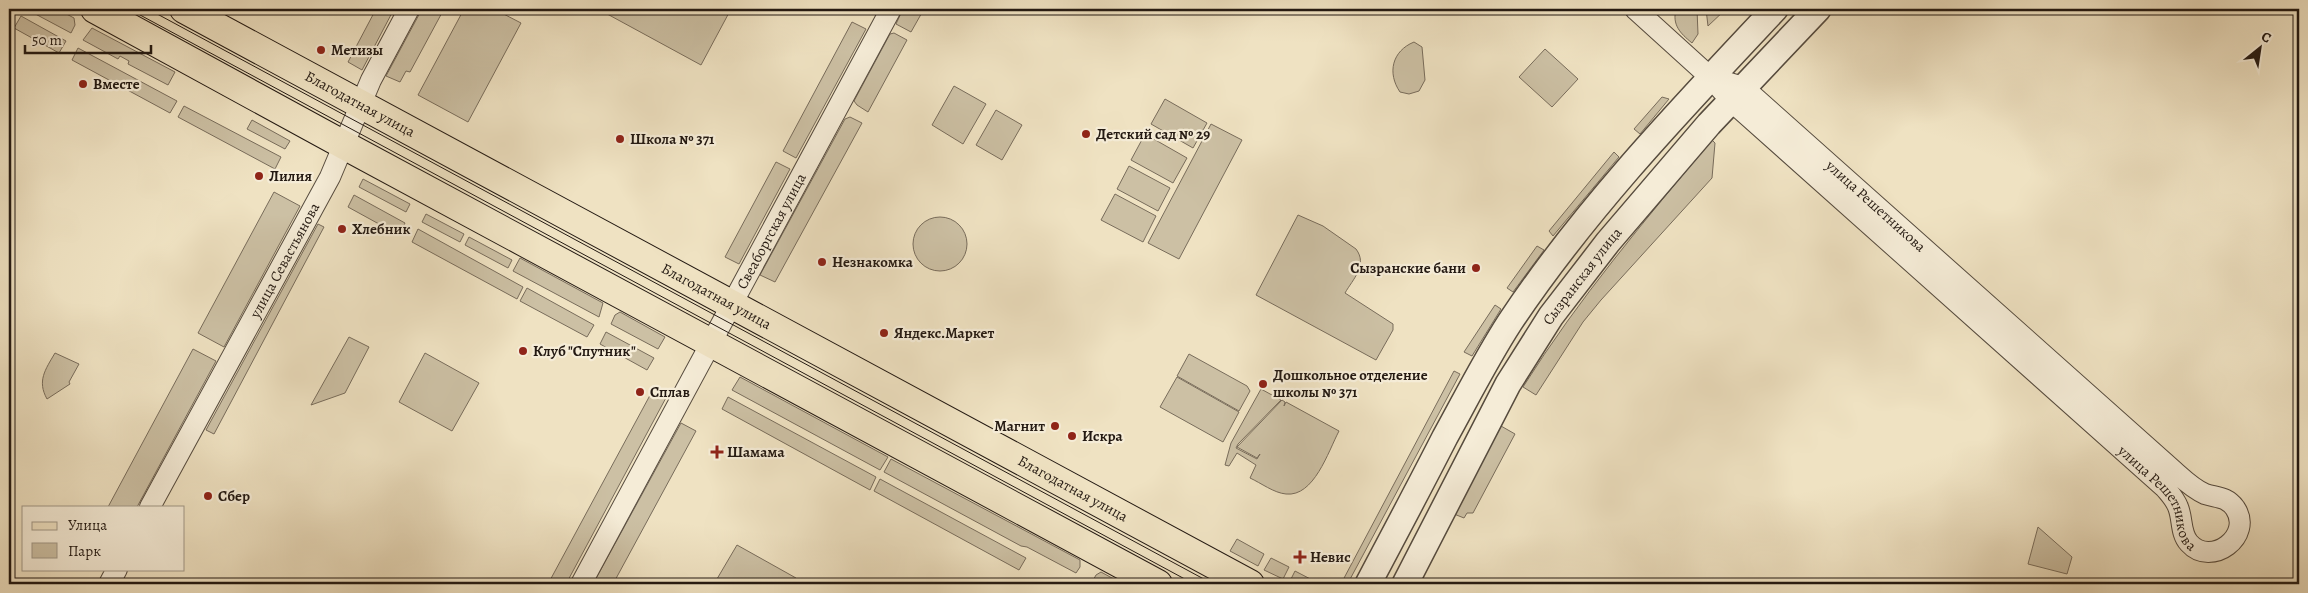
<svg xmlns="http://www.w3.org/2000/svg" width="2308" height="593" font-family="Alegreya,serif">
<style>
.green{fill:#ccc0a4;stroke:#786c5b}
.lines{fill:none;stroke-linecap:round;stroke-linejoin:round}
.minor-casing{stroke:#564b3e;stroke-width:22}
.tertiary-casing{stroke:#564b3e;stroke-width:28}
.primary-casing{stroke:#231912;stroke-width:30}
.minor{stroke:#f5ecd7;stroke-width:20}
.tertiary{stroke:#f5ecd7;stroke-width:25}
.primary{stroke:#efe2c2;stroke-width:28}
.tram{stroke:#231912;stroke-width:1}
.poi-dot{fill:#8f2418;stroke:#f5ecd7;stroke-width:2}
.labels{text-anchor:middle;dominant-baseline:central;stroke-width:4.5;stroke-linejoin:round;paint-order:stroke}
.poi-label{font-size:15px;font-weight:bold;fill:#231912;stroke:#f5ecd7;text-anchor:start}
.street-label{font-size:15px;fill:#231912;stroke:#f5ecd7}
</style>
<rect width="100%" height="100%" fill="#efe2c2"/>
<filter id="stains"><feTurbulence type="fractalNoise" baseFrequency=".004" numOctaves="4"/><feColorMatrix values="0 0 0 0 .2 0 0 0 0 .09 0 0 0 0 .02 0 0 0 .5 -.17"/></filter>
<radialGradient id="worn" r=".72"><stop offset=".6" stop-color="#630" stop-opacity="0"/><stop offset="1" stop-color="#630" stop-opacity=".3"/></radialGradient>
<g class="green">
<path d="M 26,9 L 57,9 L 74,18 L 75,25 L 71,33 Z"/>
<path d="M 376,9 L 394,9 L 362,70 L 348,62 Z"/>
<path d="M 422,9 L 444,9 L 410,72 L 406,71 L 400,82 L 386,76 Z"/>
<path d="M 464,9 L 494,9 L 521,23 L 468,122 L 418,95 Z"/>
<path d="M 598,9 L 731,9 L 701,65 Z"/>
<path d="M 903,9 L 924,9 L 911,32 L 896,24 Z"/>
<path d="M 1676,9 L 1697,9 L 1698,34 L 1692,43 C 1680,33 1672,25 1676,9 Z"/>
<path d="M 1706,9 L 1726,9 L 1708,26 Z"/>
<path d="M 21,16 L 66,41 L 59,53 L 14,28 Z"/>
<path d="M 852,22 L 866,29 L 796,158 L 783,151 Z"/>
<path d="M 92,28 L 175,72 L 168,85 L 128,64 L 129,61 L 120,56 L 118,59 L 83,40 Z"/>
<path d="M 894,33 L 907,40 L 868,112 L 857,105 L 854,101 L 890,34 Z"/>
<path d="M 1414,42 L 1422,47 L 1425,80 L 1419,91 L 1409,94 L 1400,92 C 1387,73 1392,51 1414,42 Z"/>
<path d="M 78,48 L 177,101 L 170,113 L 72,60 Z"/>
<path d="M 1545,49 L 1578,79 L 1552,107 L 1519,77 Z"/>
<path d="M 954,86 L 986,104 L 963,144 L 932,125 Z"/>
<path d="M 1662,97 L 1669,99 L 1640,134 L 1634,129 Z"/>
<path d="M 1165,99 L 1207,123 L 1193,148 L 1151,124 Z"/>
<path d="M 184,106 L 281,157 L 275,169 L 178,117 Z"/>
<path d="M 996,110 L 1022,125 L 1002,160 L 976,145 Z"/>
<path d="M 850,117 L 862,123 L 775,282 L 760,275 L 845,119 Z"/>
<path d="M 252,120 L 290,141 L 285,149 L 247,129 Z"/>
<path d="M 1211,124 L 1242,140 L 1179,259 L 1148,243 Z"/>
<path d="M 1145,134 L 1187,158 L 1173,183 L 1131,160 Z"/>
<path d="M 1712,140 L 1715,143 L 1712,178 L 1601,300 L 1583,322 L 1536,395 L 1523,387 C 1579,298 1645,220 1712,140 Z"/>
<path d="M 1614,152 L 1619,157 L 1553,236 L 1549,231 Z"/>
<path d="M 776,162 L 790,169 L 739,264 L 725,257 Z"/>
<path d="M 1129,166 L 1170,188 L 1158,211 L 1117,189 Z"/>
<path d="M 363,179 L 410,204 L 406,212 L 359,187 Z"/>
<path d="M 274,192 L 300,206 L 224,347 L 198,333 Z"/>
<path d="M 1115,194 L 1156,216 L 1143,242 L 1101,220 Z"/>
<path d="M 354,195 L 405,223 L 399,235 L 348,207 Z"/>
<path d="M 426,214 L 464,234 L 460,242 L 422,222 Z"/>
<path d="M 1298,215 L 1323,226 L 1356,249 C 1368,265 1353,279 1345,293 L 1393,324 L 1393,330 L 1376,360 L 1256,295 Z"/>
<circle cx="940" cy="244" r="27"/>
<path d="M 318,224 L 324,227 L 214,434 L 206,430 Z"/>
<path d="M 418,229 L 523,287 L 517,299 L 412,242 Z"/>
<path d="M 469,237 L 512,260 L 508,268 L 465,245 Z"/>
<path d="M 1537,246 L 1544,250 L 1513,292 L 1507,288 Z"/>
<path d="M 520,258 L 603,303 L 599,317 L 513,271 Z"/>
<path d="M 527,288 L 594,325 L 587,337 L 520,301 Z"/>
<path d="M 1495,305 L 1501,309 L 1472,356 L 1464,352 Z"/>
<path d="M 620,312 L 665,337 L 658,349 L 611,324 L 615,315 Z"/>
<path d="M 606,332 L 654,358 L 647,370 L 600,344 Z"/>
<path d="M 349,337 L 369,347 L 345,393 L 311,405 Z"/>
<path d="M 193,349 L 216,361 L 137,507 L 108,507 Z"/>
<path d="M 55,353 L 79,364 L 69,382 L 70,384 L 47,399 C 37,381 45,370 55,353 Z"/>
<path d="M 425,353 L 479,383 L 452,431 L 399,402 Z"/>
<path d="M 1189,354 L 1247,386 L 1250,391 L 1239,411 L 1177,376 Z"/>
<path d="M 1454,371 L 1460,374 L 1348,583 L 1343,580 Z"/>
<path d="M 740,377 L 888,457 L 880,470 L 732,390 Z"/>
<path d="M 1177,377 L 1239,412 L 1223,442 L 1160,407 Z"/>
<path d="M 655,386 L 668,394 L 566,584 L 548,584 Z"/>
<path d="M 1261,389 L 1281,400 L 1238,444 L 1236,448 L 1257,459 L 1260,454 L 1257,458 L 1237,447 L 1282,400 L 1285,402 L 1284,406 L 1286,402 L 1339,431 C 1328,452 1314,497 1286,494 C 1274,493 1261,483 1250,478 L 1256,465 L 1237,453 L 1229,466 L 1225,465 L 1231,443 Z"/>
<path d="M 728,397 L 876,477 L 870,490 L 722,409 Z"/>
<path d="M 681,423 L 696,431 L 613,584 L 593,584 Z"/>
<path d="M 1501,426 L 1515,434 L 1473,513 L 1467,513 L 1464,518 L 1454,514 Z"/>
<path d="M 891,459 L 1080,560 L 1080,567 L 1076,573 L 1027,547 L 1021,546 L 884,472 Z"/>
<path d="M 880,479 L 1026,558 L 1019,570 L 874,491 Z"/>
<path d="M 2038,527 L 2072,557 L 2067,574 L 2028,564 Z"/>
<path d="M 1237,539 L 1264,554 L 1258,566 L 1230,551 Z"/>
<path d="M 737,545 L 796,578 L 791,584 L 714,584 Z"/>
<path d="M 1271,558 L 1289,567 L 1283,579 L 1264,570 Z"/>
<path d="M 1295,571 L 1320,584 L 1289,583 Z"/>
<path d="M 1101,572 L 1123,584 L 1091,584 L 1096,575 Z"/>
</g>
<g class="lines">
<g class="minor-casing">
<g id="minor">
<path id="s1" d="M 1635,9 L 1710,77 L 1731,101 L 2165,488 C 2170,494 2175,499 2178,507 C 2183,519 2180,533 2189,543 C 2211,568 2254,536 2235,508 C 2226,496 2217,498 2205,494 C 2193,489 2183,479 2174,471 L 1743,87 L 1710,77"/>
<path id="s2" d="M 150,507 L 330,177 L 371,80 L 409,9"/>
<path d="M 109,584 L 117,569"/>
<path id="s3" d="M 581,584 L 891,9"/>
</g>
</g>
<g class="tertiary-casing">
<g id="tertiary">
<path d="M 1368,584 C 1394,535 1420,486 1445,437 C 1466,399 1486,359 1510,322 C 1586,208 1682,108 1775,9"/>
<path id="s4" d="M 1405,584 L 1508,384 L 1551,316 L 1608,242 L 1709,124 L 1818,9"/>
</g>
</g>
<g class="primary-casing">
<g id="primary">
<path d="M 95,9 L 344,145 L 1158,584"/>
<path id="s5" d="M 184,9 L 1250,584"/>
</g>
</g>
<use href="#minor" class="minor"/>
<use href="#tertiary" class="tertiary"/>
<use href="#primary" class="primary"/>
<g class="tram">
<path d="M 129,9 L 1194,584"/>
<path d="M 148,9 L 1213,584"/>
</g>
</g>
<g class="poi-dot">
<circle cx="321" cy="50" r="5"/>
<circle cx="83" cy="84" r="5"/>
<circle cx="1086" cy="134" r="5"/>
<circle cx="620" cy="139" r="5"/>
<circle cx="259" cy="176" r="5"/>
<circle cx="342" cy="229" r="5"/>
<circle cx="822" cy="262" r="5"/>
<circle cx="1476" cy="268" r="5"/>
<circle cx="884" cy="333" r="5"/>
<circle cx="523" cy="351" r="5"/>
<circle cx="1263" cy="384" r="5"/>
<circle cx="640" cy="392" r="5"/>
<circle cx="1055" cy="426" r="5"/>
<circle cx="1072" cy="436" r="5"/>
<path d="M714.5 444.5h5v5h5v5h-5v5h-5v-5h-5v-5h5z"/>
<circle cx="208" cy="496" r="5"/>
<path d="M1297.5 549.5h5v5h5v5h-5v5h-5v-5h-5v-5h5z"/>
</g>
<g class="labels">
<g class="poi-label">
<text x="331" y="50">Метизы</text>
<text x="93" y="84">Вместе</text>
<text x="1096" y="134">Детский сад № 29</text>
<text x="630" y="139">Школа № 371</text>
<text x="269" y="176">Лилия</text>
<text x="352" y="229">Хлебник</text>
<text x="832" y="262">Незнакомка</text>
<text x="1466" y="268" text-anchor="end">Сызранские бани</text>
<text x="894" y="333">Яндекс.Маркет</text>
<text x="533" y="351">Клуб "Спутник"</text>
<text x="1273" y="375">Дошкольное отделение<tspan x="1273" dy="17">школы № 371</tspan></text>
<text x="650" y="392">Сплав</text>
<text x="1045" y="426" text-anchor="end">Магнит</text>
<text x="1082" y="436">Искра</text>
<text x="727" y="452">Шамама</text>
<text x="218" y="496">Сбер</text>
<text x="1310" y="557">Невис</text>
</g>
<g class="street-label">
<text stroke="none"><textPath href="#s5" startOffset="200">Благодатная улица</textPath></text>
<text transform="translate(1876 206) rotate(42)">улица Решетникова</text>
<text stroke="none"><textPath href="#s3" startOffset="401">Свеаборгская улица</textPath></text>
<text stroke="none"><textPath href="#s2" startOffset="281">улица Севастьянова</textPath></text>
<text stroke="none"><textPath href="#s4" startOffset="356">Сызранская улица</textPath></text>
<text stroke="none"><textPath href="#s5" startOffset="605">Благодатная улица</textPath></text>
<text stroke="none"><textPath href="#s5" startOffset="1010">Благодатная улица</textPath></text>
<text stroke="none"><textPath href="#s1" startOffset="719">улица Решетникова</textPath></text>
</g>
</g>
<rect width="2308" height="593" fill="none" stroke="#efe2c2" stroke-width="30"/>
<rect x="10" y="10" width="2288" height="573" fill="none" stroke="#231912" stroke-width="2.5"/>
<rect x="15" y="15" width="2278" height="563" fill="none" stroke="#231912"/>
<rect x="22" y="506" width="162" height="65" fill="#f5ecd7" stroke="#a19888"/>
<rect x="32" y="522" width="25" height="8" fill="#efe2c2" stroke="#a19888"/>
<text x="68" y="530" font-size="15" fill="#231912">Улица</text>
<rect x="32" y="543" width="25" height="15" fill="#ccc0a4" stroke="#a19888"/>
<text x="68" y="556" font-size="15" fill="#231912">Парк</text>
<g transform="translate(2260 48) rotate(30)" stroke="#f5ecd7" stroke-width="4" paint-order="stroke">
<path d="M0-4L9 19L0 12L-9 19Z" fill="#231912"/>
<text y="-8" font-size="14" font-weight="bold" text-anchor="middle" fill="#231912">С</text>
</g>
<path d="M25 45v8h126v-8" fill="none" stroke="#231912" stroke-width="2.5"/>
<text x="32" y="45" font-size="15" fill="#231912" stroke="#f5ecd7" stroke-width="4" paint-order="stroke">50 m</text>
<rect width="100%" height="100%" filter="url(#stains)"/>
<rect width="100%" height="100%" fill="url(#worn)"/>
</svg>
